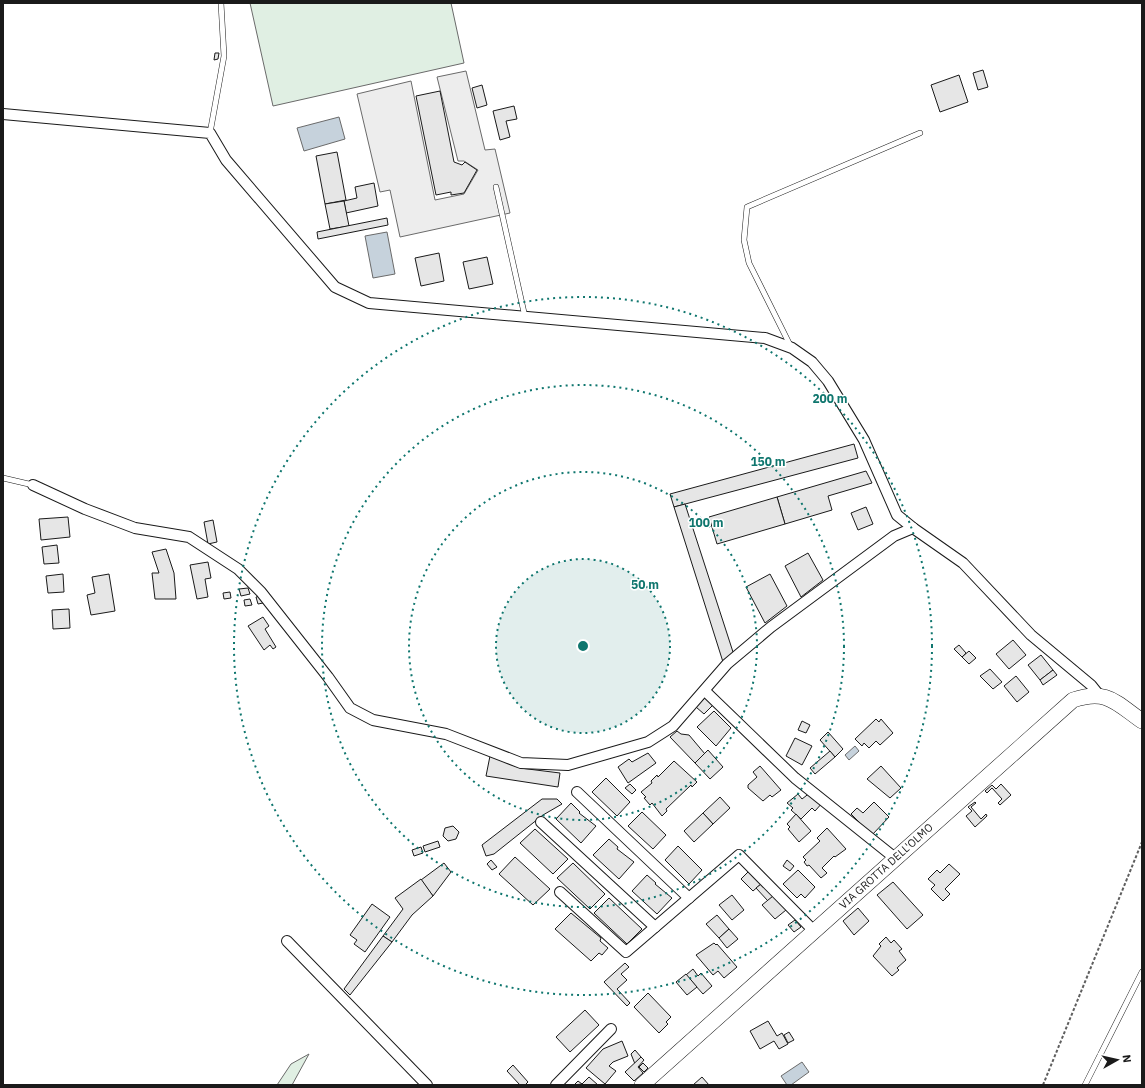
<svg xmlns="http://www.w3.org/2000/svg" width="1145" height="1088" font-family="'IBM Plex Sans',sans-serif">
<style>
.green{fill:#e0efe3;stroke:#6a6a6a}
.parking{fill:#ededed;stroke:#6a6a6a}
.water{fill:#c6d2dc;stroke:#6a6a6a}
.building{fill:#e6e6e6;stroke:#1a1a1a}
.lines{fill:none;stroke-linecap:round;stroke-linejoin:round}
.lane-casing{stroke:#1a1a1a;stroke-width:6}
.street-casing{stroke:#1a1a1a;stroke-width:12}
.secondary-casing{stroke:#1a1a1a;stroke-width:16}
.path{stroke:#5f5f5f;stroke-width:2;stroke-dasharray:3 2;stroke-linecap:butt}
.lane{stroke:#fff;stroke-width:5}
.street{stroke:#fff;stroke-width:10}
.secondary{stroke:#fff;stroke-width:15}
.ring{fill:none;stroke:#0f766e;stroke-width:2;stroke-dasharray:2 4}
.labels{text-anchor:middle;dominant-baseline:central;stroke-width:3;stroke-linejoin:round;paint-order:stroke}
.street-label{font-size:11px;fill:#1a1a1a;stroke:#fff}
.centre{fill:#0f766e;stroke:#fff;stroke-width:2}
.ring-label{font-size:12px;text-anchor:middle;font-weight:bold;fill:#0f766e;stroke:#fff;stroke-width:3;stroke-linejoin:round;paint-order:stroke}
</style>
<rect width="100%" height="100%" fill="#fff"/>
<g class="green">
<path d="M 250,3 L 451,3 L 464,63 L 273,106 Z"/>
<path d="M 309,1054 L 292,1085 L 277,1085 L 291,1064 Z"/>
</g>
<path class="parking" d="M 466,71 L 485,150 L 495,149 L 510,213 L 400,237 L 390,190 L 380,192 L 357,94 L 411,81 L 435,200 L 464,194 L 478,170 L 464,161 L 458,161 L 437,77 Z"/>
<g class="water">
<path d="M 339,117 L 345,139 L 304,151 L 297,128 Z"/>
<path d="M 387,232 L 395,274 L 373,278 L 365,236 Z"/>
<path d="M 855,746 L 859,751 L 849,760 L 845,755 Z"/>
<path d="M 802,1062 L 809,1072 L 791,1085 L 787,1085 L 781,1076 Z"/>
</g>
<g class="building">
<path d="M 215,53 L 219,53 L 218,59 L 214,60 Z"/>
<path d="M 983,70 L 988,87 L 978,90 L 973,73 Z"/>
<path d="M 959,75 L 968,102 L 940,112 L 931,85 Z"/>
<path d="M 482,85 L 487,105 L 477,108 L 472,88 Z"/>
<path d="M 440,91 L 454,162 L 462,165 L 465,162 L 477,170 L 464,193 L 451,195 L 451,192 L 436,195 L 416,96 Z"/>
<path d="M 514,106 L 517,119 L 506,121 L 510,137 L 500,140 L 493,111 Z"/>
<path d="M 337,152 L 346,200 L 325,204 L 316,156 Z"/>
<path d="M 374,183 L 378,206 L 346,213 L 344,201 L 357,198 L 355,187 Z"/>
<path d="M 344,201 L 349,226 L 330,229 L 325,204 Z"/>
<path d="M 387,218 L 388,225 L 318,239 L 317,232 Z"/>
<path d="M 439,253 L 444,281 L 421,286 L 415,258 Z"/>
<path d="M 487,257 L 493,284 L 469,289 L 463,262 Z"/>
<path d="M 854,444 L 858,458 L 674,507 L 670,494 Z"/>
<path d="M 866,471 L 872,483 L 828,496 L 832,510 L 785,524 L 777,497 Z"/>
<path d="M 777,497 L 785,524 L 717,544 L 709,517 Z"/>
<path d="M 685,504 L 733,652 L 723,662 L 674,507 Z"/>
<path d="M 866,507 L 873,524 L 858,530 L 851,513 Z"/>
<path d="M 68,517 L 70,537 L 41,540 L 39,519 Z"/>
<path d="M 213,520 L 217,542 L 208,544 L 204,522 Z"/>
<path d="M 57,545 L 59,563 L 44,564 L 42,547 Z"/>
<path d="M 166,549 L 174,573 L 176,599 L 155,599 L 152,573 L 159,573 L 152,552 Z"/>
<path d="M 808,553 L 823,580 L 801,597 L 785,566 Z"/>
<path d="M 208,562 L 211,578 L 205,579 L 208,597 L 197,599 L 190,565 Z"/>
<path d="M 63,574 L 64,592 L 48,593 L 46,576 Z"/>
<path d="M 109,574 L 115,611 L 91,615 L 87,595 L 95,593 L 92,577 Z"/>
<path d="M 770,574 L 787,606 L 765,623 L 746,587 Z"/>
<path d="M 248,588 L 250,594 L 241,596 L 239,589 Z"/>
<path d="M 230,592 L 231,598 L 224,599 L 223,593 Z"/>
<path d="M 260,596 L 263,603 L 258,604 L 256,597 Z"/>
<path d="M 250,599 L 252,605 L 245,606 L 244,600 Z"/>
<path d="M 69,609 L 70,628 L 53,629 L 52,610 Z"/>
<path d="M 263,617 L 269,626 L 265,629 L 276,647 L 273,649 L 270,645 L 264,650 L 248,626 Z"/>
<path d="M 1013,640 L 1026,655 L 1009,669 L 996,654 Z"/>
<path d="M 959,645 L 966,653 L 962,657 L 954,649 Z"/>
<path d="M 969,651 L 976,658 L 969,664 L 962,657 Z"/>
<path d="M 1041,655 L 1053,670 L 1040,680 L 1028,665 Z"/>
<path d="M 990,669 L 1002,682 L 993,689 L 980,676 Z"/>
<path d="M 1053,670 L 1057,675 L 1043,685 L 1040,680 Z"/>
<path d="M 1016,676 L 1029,692 L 1017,702 L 1004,686 Z"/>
<path d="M 706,697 L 713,705 L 704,714 L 696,707 Z"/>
<path d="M 714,711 L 731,728 L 716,746 L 697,727 Z"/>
<path d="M 876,719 L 879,722 L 881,719 L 893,733 L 880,745 L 876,741 L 869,748 L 864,743 L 862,746 L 855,739 Z"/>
<path d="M 802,721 L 810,725 L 806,733 L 798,730 Z"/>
<path d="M 677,731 L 681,734 L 689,735 L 705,754 L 695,763 L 670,737 Z"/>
<path d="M 828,732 L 843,749 L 835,757 L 820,740 Z"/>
<path d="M 795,738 L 812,746 L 802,765 L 786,756 Z"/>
<path d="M 708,750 L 723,767 L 710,779 L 695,763 Z"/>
<path d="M 830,751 L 835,757 L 815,774 L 810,768 Z"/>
<path d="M 648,753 L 656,763 L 628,783 L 618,767 L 629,759 L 632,762 Z"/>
<path d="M 490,756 L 520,768 L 560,773 L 558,787 L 486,776 Z"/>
<path d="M 674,761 L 697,782 L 692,787 L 691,785 L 666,809 L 667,811 L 662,816 L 652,803 L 650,805 L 644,798 L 646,797 L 641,792 L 652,783 L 651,781 L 657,775 L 658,777 Z"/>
<path d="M 760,766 L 781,790 L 772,797 L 770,795 L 763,801 L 748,788 L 748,785 L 757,777 L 753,772 Z"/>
<path d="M 881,766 L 901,788 L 890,798 L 867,779 Z"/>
<path d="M 606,778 L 630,802 L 617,816 L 592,792 Z"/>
<path d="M 630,784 L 636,790 L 632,794 L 625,788 Z"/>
<path d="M 1001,784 L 1011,795 L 1000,805 L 998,803 L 1002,799 L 992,788 L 987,793 L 985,791 L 992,785 L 996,789 Z"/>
<path d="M 811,792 L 823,802 L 815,811 L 812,808 L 801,819 L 791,810 L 793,808 L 787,803 L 798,794 L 802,799 Z"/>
<path d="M 720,797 L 730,808 L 713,824 L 703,813 Z"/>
<path d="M 542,799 L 557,799 L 562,804 L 543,815 L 494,854 L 486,856 L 482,845 Z"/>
<path d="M 874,802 L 889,817 L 872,835 L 851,814 L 857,808 L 863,813 Z"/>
<path d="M 975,802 L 976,803 L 971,807 L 981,819 L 986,814 L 987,816 L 975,827 L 966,816 L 972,811 L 968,807 Z"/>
<path d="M 571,803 L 580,812 L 579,813 L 596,826 L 581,843 L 556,819 Z"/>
<path d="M 642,812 L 666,835 L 653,849 L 628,826 Z"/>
<path d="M 703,813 L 713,824 L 694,842 L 684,831 Z"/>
<path d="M 796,814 L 811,831 L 799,842 L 788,829 L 790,827 L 787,824 Z"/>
<path d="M 453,826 L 459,832 L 456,839 L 448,841 L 443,836 L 445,828 Z"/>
<path d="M 827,828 L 846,849 L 835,857 L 834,856 L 822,868 L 827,873 L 821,878 L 809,865 L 807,866 L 804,862 L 806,860 L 803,857 L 820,841 L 817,838 Z"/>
<path d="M 535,829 L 568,859 L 553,874 L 520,843 Z"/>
<path d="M 609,839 L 618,847 L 617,849 L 634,862 L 619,879 L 593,855 Z"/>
<path d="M 438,841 L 440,847 L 425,852 L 423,846 Z"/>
<path d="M 678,846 L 702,870 L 689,884 L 665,860 Z"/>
<path d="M 421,847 L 423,853 L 414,856 L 412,850 Z"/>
<path d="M 515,857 L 550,889 L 533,905 L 499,874 Z"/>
<path d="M 491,860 L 497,867 L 492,870 L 487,864 Z"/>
<path d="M 787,860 L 794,866 L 790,871 L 783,866 Z"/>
<path d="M 444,863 L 451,872 L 433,896 L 421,880 Z"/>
<path d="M 573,863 L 605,894 L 590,909 L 557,878 Z"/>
<path d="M 949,864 L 960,874 L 945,889 L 950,894 L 943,901 L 931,889 L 935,885 L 928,879 L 937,870 L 940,873 Z"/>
<path d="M 798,870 L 815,887 L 805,898 L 801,894 L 797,898 L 783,884 Z"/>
<path d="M 749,871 L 761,884 L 753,891 L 741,879 Z"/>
<path d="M 647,875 L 656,883 L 655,884 L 672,898 L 657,914 L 632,891 Z"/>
<path d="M 421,879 L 433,896 L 412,915 L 392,942 L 383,936 L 403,909 L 395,898 Z"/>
<path d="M 893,882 L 923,915 L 907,929 L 877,895 Z"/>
<path d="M 761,884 L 773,896 L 768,901 L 756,888 Z"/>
<path d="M 732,895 L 744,910 L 732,920 L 719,905 Z"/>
<path d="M 773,896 L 786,910 L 775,919 L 762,905 Z"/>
<path d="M 609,898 L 642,929 L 627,944 L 594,913 Z"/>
<path d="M 372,904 L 390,917 L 365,952 L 354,944 L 357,940 L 350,935 Z"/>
<path d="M 858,908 L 869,921 L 854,935 L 843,921 Z"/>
<path d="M 571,913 L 601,938 L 600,941 L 608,948 L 602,955 L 599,953 L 591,961 L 555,929 Z"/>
<path d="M 717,915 L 729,929 L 719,938 L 706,924 Z"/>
<path d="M 795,920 L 801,927 L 794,932 L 788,925 Z"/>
<path d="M 729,929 L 738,939 L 727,948 L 719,938 Z"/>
<path d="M 383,936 L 392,942 L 350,995 L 344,989 Z"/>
<path d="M 886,937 L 891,943 L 894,940 L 902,949 L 899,951 L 906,960 L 897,968 L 899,970 L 892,976 L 873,956 L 881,946 L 879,944 Z"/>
<path d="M 714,943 L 716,945 L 717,944 L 737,967 L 724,978 L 718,971 L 713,975 L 696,955 Z"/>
<path d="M 625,963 L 629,967 L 621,974 L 627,980 L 617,989 L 630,1003 L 627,1006 L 604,982 Z"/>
<path d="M 693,969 L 698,976 L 701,973 L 712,986 L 703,994 L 686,975 Z"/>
<path d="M 686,974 L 697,987 L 687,995 L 676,982 Z"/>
<path d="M 648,993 L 671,1017 L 666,1022 L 668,1024 L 659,1033 L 634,1007 Z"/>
<path d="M 585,1010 L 599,1025 L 570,1052 L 556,1037 Z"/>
<path d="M 768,1021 L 777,1036 L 782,1033 L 788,1044 L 779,1049 L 774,1041 L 760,1049 L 750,1031 Z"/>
<path d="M 789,1032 L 794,1040 L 788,1043 L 784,1035 Z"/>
<path d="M 622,1041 L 628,1056 L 613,1062 L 609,1066 L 616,1071 L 605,1084 L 586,1068 L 603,1049 Z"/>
<path d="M 635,1050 L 641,1057 L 635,1064 L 631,1054 Z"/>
<path d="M 641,1057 L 644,1060 L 638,1067 L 643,1073 L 634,1081 L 625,1072 Z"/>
<path d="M 643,1063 L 648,1068 L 644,1072 L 639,1067 Z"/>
<path d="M 513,1065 L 528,1082 L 525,1085 L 520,1085 L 507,1071 Z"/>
<path d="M 589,1077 L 598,1085 L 581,1085 Z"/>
<path d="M 702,1077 L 709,1085 L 693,1085 Z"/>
<path d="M 578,1081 L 582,1084 L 574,1085 Z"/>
</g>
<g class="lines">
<g class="lane-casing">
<g id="lane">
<path d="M 210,133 L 224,56 L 221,3"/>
<path d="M 496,187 L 525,317"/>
<path d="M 791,347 L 749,263 L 744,240 L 747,207 L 920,133"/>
<path d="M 3,478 L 33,485"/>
<path d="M 1085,1085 L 1142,972"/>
</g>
</g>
<g class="street-casing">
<g id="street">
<path d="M 3,114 L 210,133 L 226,160 L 335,287 L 369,303 L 765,338 L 792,348 L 812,362 L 828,381 L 864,440 L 897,515 L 913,528 L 963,563 L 1031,635 L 1091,685 L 1099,695"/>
<path d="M 33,485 L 85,509 L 135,528 L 189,537 L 238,569 L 261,592 L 328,677 L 350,708 L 373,720 L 446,734 L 521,763 L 568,765 L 648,742 L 673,726 L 727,664 L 771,627 L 894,536 L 913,528"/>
<path d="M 705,691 L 795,778 L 895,858"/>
<path d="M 577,792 L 689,898"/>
<path d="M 541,822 L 655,927"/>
<path d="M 560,892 L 626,952 L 739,855 L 814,931"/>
<path d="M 287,941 L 427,1085"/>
<path d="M 556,1085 L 611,1029"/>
</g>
</g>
<g class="secondary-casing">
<path id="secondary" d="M 642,1085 L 1073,700 C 1107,689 1115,702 1142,721"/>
</g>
<path class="path" d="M 1043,1085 L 1142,842"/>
<use href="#lane" class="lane"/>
<use href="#street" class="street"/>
<use href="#secondary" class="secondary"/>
</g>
<circle cx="583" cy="646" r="87" fill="#0f766e" fill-opacity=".12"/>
<g class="ring">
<circle cx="583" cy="646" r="87"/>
<circle cx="583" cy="646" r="174"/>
<circle cx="583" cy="646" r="261"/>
<circle cx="583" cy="646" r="349"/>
</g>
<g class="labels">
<g class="street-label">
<text transform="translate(886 866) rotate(-42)">VIA GROTTA DELL'OLMO</text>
</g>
</g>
<circle cx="583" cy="646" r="6" class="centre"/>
<g class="ring-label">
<text x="830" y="403">200 m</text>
<text x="768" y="466">150 m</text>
<text x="706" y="527">100 m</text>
<text x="645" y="589">50 m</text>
</g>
<rect width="1145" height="1088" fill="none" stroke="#1a1a1a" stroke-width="8"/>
<g transform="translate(1117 1060) rotate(82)" stroke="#ffffff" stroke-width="3" paint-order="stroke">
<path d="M0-3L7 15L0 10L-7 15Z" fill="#1a1a1a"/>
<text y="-6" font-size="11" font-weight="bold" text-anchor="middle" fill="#1a1a1a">N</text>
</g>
</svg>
